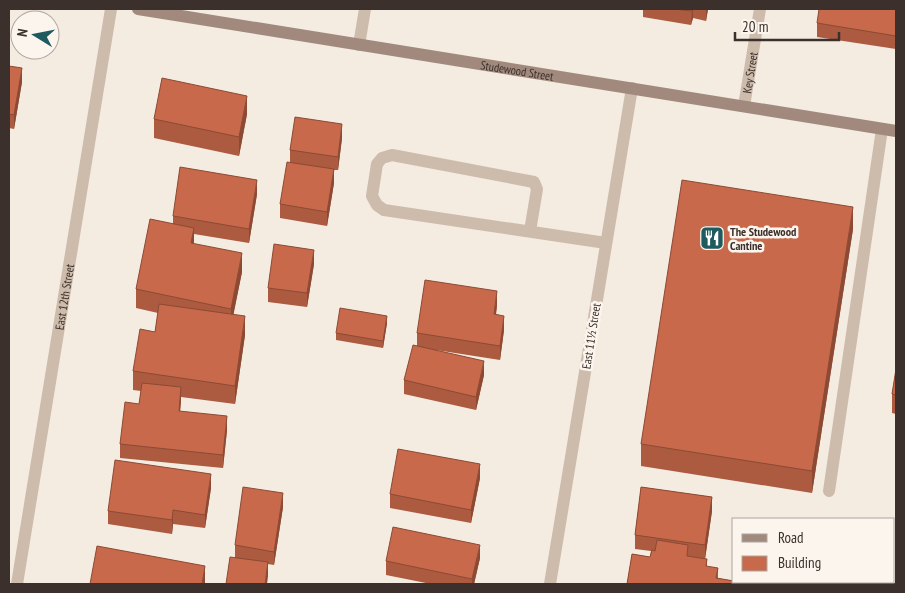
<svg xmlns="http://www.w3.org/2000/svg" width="905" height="593" font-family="'PT Sans Narrow',sans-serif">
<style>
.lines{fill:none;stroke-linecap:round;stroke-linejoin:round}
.lane{stroke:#cdbbac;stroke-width:12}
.street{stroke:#cdbbac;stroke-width:12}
.secondary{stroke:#a18a7d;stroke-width:12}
.wall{fill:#ac5a40}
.shaded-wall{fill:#8c4a34}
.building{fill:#c8694b;stroke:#8c4a34}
.labels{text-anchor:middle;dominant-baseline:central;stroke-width:5;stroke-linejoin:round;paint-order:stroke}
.street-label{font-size:12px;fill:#3b302b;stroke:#fbf5ee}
.poi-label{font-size:12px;font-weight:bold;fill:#3b302b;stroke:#fbf5ee;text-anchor:start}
</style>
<rect width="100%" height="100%" fill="#f4ebe1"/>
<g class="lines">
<g class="lane">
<path d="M 530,231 L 537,189 L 534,182 L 392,155 L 382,158 L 377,164 L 372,196 L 377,205 L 384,210 L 606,243"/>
<path d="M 829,491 L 882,129"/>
</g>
<g class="street">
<path d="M 359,45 L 365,9"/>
<path id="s1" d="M 744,106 L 760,9"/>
<path id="s2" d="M 17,584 L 111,9"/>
<path d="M 550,584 L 632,88"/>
</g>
<path class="secondary" id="s3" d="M 138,9 L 896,131"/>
</g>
<g class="wall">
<path d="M 643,9 L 708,9 L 706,21 L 693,18 L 691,25 L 643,17 Z"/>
<path d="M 896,9 L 896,49 L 817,37 L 817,23 Z"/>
<path d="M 9,66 L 22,82 L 14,129 L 9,128 Z"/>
<path d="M 247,114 L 239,156 L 154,138 L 154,119 Z"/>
<path d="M 342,138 L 338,170 L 334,170 L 334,183 L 327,226 L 280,218 L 280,204 L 290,162 L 290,150 Z"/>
<path d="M 257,194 L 249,243 L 194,234 L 194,244 L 242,272 L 233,315 L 245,335 L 235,404 L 181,397 L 180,411 L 227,430 L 223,468 L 120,458 L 120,444 L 139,404 L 141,391 L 133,390 L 133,371 L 155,332 L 158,313 L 136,308 L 136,289 L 173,223 L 173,216 Z"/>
<path d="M 853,229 L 812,493 L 641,466 L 641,444 Z"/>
<path d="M 314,264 L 307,307 L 268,302 L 268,288 Z"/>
<path d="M 497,305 L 496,315 L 504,330 L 500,360 L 436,350 L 484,375 L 476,410 L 404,394 L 404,380 L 417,346 L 417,333 Z"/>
<path d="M 387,323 L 383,348 L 336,340 L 336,333 Z"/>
<path d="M 896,369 L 896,414 L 892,413 L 892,394 Z"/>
<path d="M 480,478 L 471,523 L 390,508 L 390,494 Z"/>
<path d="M 641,487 L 712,497 L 712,511 L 705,559 L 707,559 L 707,567 L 718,568 L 718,578 L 734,581 L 734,582 L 739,582 L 739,584 L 627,584 L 632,554 L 650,557 L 651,551 L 635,549 L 635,535 Z"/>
<path d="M 211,488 L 205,528 L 173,524 L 172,534 L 108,524 L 108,511 Z"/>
<path d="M 283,507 L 274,565 L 268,564 L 268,576 L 235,558 L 235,545 Z"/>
<path d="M 480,558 L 474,584 L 431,584 L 386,575 L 386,561 Z"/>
</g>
<g class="shaded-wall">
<path d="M 692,9 L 693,9 L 693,18 L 691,25 Z"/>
<path d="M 706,9 L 708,9 L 706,21 Z"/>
<path d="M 22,68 L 22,82 L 14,129 L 14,115 Z"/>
<path d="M 247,96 L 247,114 L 239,156 L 239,137 Z"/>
<path d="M 342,124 L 342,138 L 338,170 L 338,157 Z"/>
<path d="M 334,169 L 334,183 L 327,226 L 327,212 Z"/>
<path d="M 257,180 L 257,194 L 249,243 L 249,229 Z"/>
<path d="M 853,207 L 853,229 L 812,493 L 812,471 Z"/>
<path d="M 194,228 L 194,246 L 191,243 Z"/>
<path d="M 314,250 L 314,264 L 307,307 L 307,293 Z"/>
<path d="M 242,253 L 242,272 L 231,327 L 231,309 Z"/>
<path d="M 497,291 L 497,305 L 494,328 L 494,314 Z"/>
<path d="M 245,316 L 245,335 L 235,404 L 235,386 Z"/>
<path d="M 387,316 L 387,323 L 383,348 L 383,341 Z"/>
<path d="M 504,316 L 504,330 L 500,360 L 500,346 Z"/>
<path d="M 484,361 L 484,375 L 476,410 L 476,397 Z"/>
<path d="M 181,387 L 181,401 L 179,425 L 179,411 Z"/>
<path d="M 227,416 L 227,430 L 223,468 L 223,455 Z"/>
<path d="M 480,464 L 480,478 L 471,523 L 471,510 Z"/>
<path d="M 211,474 L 211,488 L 205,528 L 205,515 Z"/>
<path d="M 283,493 L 283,507 L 274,565 L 274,552 Z"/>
<path d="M 712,497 L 712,511 L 705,559 L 705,545 Z"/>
<path d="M 173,510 L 173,524 L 172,534 L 172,520 Z"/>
<path d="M 480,545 L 480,558 L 474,584 L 472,584 L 472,579 Z"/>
<path d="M 268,562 L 268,576 L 267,584 L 265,584 Z"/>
<path d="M 205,566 L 205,584 L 202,584 Z"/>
</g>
<g class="building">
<path d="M 675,9 L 692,9 L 691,11 Z"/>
<path d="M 819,9 L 896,9 L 896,36 L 817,23 Z"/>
<path d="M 9,66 L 22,68 L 14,115 L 9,114 Z"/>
<path d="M 162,78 L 247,96 L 239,137 L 154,119 Z"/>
<path d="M 295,117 L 342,124 L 338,157 L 290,150 Z"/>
<path d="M 287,162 L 334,169 L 327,212 L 280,204 Z"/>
<path d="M 180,167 L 257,180 L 249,229 L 173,216 Z"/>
<path d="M 682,180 L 853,207 L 812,471 L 641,444 Z"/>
<path d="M 150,219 L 194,228 L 191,243 L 242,253 L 231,309 L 136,289 Z"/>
<path d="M 274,244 L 314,250 L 307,293 L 268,288 Z"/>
<path d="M 425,280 L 497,291 L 494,314 L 504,316 L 500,346 L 417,333 Z"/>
<path d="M 159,304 L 245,316 L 235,386 L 133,371 L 140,329 L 155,332 Z"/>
<path d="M 340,308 L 387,316 L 383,341 L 336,333 Z"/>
<path d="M 413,345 L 484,361 L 476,397 L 404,380 Z"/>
<path d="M 896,369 L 896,395 L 892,394 Z"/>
<path d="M 142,383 L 181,387 L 179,411 L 227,416 L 223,455 L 120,444 L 125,402 L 139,404 Z"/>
<path d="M 398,449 L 480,464 L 471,510 L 390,494 Z"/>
<path d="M 115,460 L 211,474 L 205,515 L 173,510 L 172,520 L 108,511 Z"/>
<path d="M 243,487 L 283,493 L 274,552 L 235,545 Z"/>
<path d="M 641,487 L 712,497 L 705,545 L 635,535 Z"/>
<path d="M 393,527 L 480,545 L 472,579 L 386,561 Z"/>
<path d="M 657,540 L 688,545 L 687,556 L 707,559 L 706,566 L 718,568 L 716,578 L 734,581 L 734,582 L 739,582 L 738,584 L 627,584 L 632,554 L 650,557 L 652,550 L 655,551 Z"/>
<path d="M 97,546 L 205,566 L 202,584 L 90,584 Z"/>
<path d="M 230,557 L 268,562 L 265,584 L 226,584 Z"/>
<path d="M 756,582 L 795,582 L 794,584 L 755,584 Z"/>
</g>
<defs>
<g id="restaurant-square" transform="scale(1.25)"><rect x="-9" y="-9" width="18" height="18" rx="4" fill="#1f5a5e" stroke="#fbf5ee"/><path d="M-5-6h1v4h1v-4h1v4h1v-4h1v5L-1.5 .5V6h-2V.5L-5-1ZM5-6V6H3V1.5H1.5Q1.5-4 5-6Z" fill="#fff"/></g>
</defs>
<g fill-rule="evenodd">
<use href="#restaurant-square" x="712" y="238"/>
</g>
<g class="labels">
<g class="street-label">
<text stroke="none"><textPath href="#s3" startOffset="384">Studewood Street</textPath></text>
<text stroke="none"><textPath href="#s1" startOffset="34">Key Street</textPath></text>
<text stroke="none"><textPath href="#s2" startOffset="291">East 12th Street</textPath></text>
<text transform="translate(591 336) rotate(-81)">East 11½ Street</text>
</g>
<g class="poi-label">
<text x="730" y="231">The Studewood<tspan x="730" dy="14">Cantine</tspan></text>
</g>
</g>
<rect width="905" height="593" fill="none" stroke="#3b302b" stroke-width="20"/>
<rect x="732" y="518" width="162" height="65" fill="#fbf5ee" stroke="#aea6a0"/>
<rect x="742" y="534" width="25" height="8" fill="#a18a7d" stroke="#aea6a0"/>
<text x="778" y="543" font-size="15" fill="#3b302b">Road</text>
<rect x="742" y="556" width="25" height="15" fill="#c8694b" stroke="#aea6a0"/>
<text x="778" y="568" font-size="15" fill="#3b302b">Building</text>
<g transform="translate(35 35) rotate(280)"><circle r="24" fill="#fbf5ee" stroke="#aea6a0"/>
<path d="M0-4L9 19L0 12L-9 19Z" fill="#1f5a5e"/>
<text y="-8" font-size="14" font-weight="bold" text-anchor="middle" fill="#3b302b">N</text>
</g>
<path d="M735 32v8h104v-8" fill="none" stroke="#3b302b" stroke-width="2.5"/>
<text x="742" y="32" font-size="15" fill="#3b302b" stroke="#fbf5ee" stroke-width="4" paint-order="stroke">20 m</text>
</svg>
